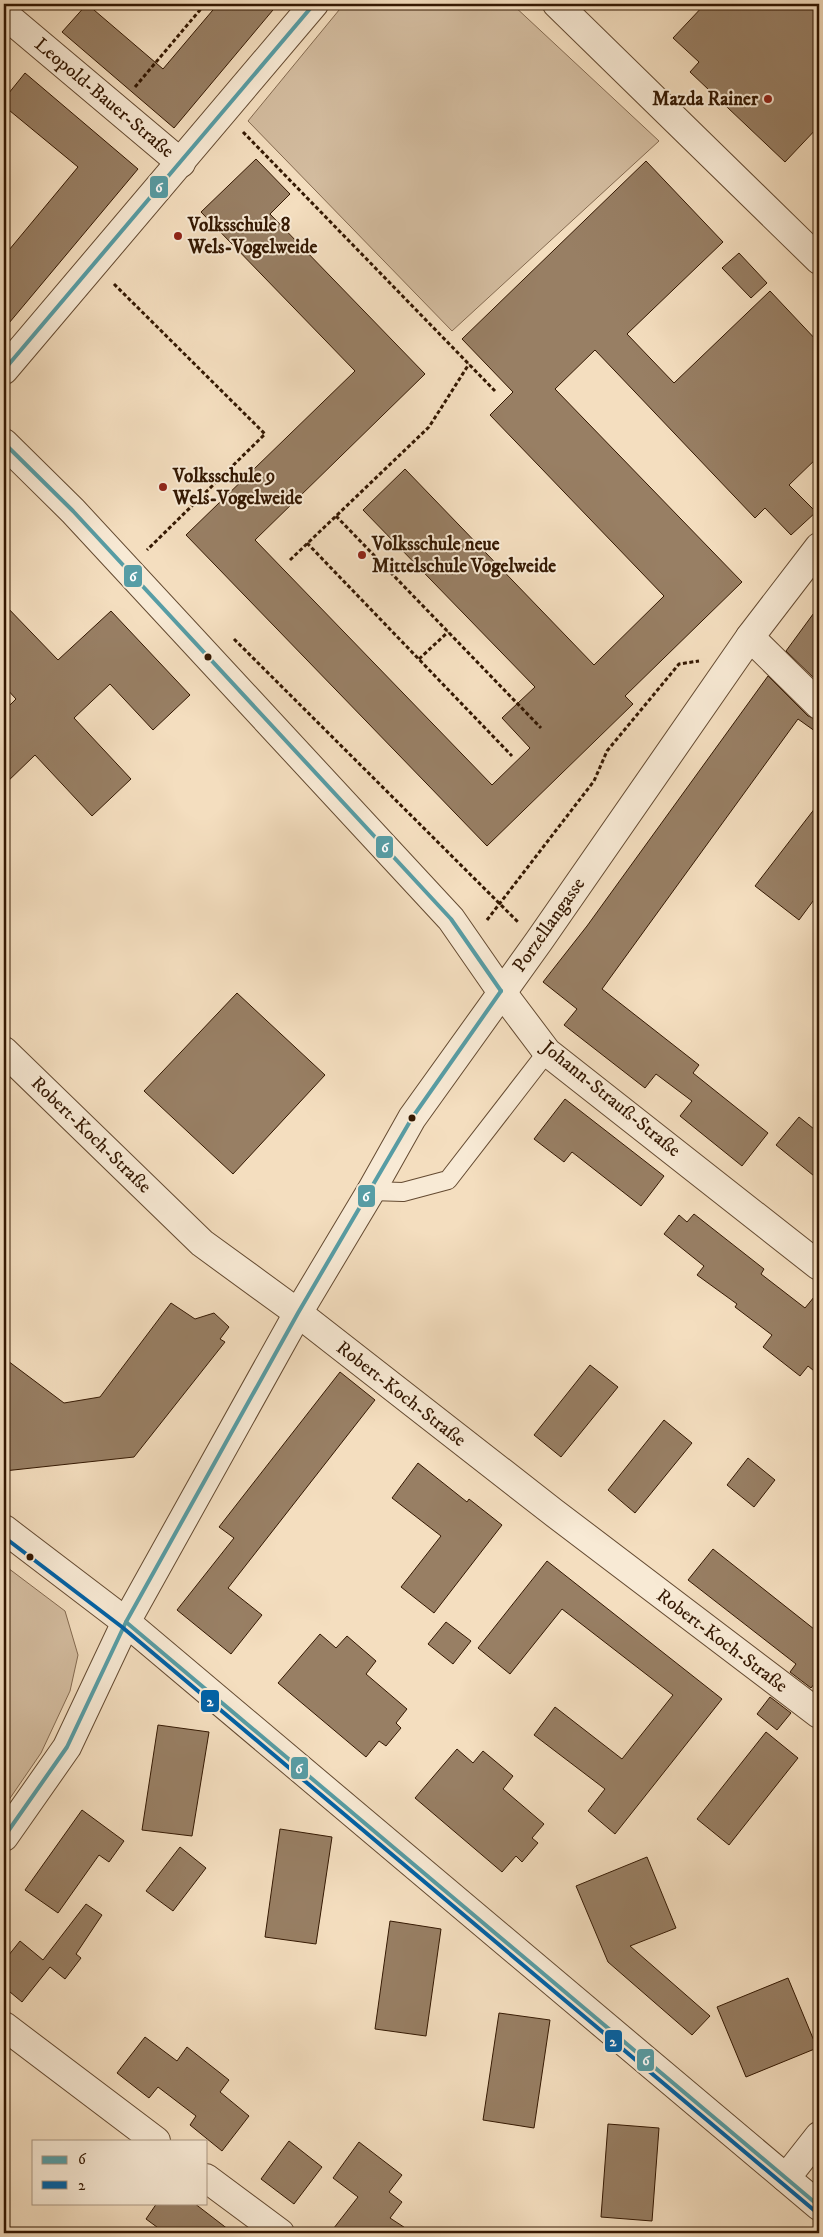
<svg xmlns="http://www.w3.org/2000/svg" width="823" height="2237" font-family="'IM FELL DW Pica',serif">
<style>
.green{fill:#d3bc9f;stroke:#846a50}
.building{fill:#987f64;stroke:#341802}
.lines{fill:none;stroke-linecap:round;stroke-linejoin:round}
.service-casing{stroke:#644a31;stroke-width:20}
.minor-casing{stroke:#644a31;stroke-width:30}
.tertiary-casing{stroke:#644a31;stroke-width:30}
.path{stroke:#341802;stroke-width:3;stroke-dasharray:4 2.5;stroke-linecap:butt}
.service{stroke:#f8ead5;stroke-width:18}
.minor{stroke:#f8ead5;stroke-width:28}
.tertiary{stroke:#f8ead5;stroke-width:28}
.bus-1-casing{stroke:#f8ead5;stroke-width:8}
.bus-2-casing{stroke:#f8ead5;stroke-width:8}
.bus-1{stroke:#579da5;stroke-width:4}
.bus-2{stroke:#0062a7;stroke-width:4}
.poi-dot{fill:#8f2418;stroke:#f8ead5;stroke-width:2}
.bus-dot{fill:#341802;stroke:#f8ead5;stroke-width:2}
.labels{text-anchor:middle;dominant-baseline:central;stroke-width:4;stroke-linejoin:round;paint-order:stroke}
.street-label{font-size:19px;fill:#341802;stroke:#f8ead5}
.poi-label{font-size:19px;font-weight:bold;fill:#341802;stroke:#f8ead5;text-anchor:start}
.line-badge{stroke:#f8ead5;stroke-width:2}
.badge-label{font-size:14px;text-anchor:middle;font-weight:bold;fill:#fff}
</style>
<rect width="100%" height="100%" fill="#f4debf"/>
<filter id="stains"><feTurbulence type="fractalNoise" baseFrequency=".004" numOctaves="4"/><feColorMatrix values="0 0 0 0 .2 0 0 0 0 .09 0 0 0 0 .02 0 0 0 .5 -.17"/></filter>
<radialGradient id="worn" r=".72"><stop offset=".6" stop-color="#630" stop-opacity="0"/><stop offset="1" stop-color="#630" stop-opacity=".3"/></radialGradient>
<g class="green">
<path d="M 344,4 L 512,4 L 659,141 L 452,331 L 248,121 Z"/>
<path d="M 4,1565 L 65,1611 L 78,1655 L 70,1691 L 41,1753 L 4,1807 Z"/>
</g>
<g class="building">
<path d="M 87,4 L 163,69 L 218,4 L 278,4 L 174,128 L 62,32 Z"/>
<path d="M 705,4 L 819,4 L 819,126 L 785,162 L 690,72 L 699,62 L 673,38 Z"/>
<path d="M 25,73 L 138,169 L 4,329 L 4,256 L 78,167 L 4,106 L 4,99 Z"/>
<path d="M 256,159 L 290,194 L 270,214 L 425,374 L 255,540 L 492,785 L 530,748 L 502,718 L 535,687 L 363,510 L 405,469 L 594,665 L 664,596 L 490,415 L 513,392 L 462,339 L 646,161 L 723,242 L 627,334 L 674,383 L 770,291 L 819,343 L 819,456 L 789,485 L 816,512 L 791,535 L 765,508 L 755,518 L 595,350 L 555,389 L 742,582 L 625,696 L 633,704 L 487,846 L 186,535 L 355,371 L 201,212 Z"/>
<path d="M 739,253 L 767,283 L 751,298 L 722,268 Z"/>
<path d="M 4,604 L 58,660 L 111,611 L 190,695 L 153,730 L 110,684 L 74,718 L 131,779 L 92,816 L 35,755 L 4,785 L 4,711 L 16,699 L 4,686 Z"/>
<path d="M 819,606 L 819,683 L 786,651 Z"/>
<path d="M 768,676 L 808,716 L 819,720 L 819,734 L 798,719 L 602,989 L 699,1065 L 693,1073 L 768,1133 L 742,1166 L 680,1116 L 692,1101 L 656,1074 L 645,1088 L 564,1025 L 577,1009 L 543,982 L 587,926 Z"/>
<path d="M 819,803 L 819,893 L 799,920 L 755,886 Z"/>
<path d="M 237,993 L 325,1075 L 233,1174 L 144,1091 Z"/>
<path d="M 565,1099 L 664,1176 L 641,1206 L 572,1152 L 564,1162 L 534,1139 Z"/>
<path d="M 799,1117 L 819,1133 L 819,1180 L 776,1145 Z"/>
<path d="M 694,1214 L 764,1269 L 761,1274 L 805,1308 L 819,1291 L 819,1375 L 808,1366 L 800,1376 L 763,1347 L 772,1335 L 735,1307 L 737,1304 L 697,1275 L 704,1266 L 664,1234 L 679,1215 L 687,1222 Z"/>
<path d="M 171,1303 L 195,1319 L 214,1313 L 229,1327 L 220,1339 L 225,1342 L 134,1457 L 4,1471 L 4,1358 L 64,1403 L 100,1397 Z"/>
<path d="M 590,1365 L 618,1387 L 561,1457 L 534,1435 Z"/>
<path d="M 340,1372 L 375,1400 L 228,1588 L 262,1615 L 231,1654 L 177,1610 L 234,1538 L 219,1527 Z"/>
<path d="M 664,1420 L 692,1443 L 635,1513 L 608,1490 Z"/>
<path d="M 748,1458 L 775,1480 L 754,1507 L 727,1485 Z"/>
<path d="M 418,1463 L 467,1502 L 469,1499 L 502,1525 L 434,1613 L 401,1587 L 441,1536 L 392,1498 Z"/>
<path d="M 713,1549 L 819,1633 L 819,1682 L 817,1680 L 811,1688 L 790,1672 L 796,1664 L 688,1580 Z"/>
<path d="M 547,1561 L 722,1699 L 615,1834 L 588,1811 L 605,1789 L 534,1735 L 555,1707 L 622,1759 L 673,1695 L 562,1609 L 510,1674 L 478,1648 Z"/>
<path d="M 446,1622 L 471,1641 L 453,1664 L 428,1644 Z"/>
<path d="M 320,1634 L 336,1648 L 347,1636 L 376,1661 L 366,1674 L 407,1709 L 396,1723 L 401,1728 L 386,1746 L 379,1741 L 366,1757 L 278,1683 Z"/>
<path d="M 770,1697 L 791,1713 L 777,1730 L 757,1714 Z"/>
<path d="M 158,1725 L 209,1732 L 192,1836 L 142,1830 Z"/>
<path d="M 766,1732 L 798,1758 L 729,1845 L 697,1819 Z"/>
<path d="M 457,1749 L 473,1763 L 483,1751 L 513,1776 L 503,1789 L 544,1824 L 532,1838 L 538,1843 L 522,1862 L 516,1856 L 502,1872 L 415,1798 Z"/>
<path d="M 82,1810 L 124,1841 L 109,1862 L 99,1855 L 58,1913 L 25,1890 Z"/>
<path d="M 280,1829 L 332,1837 L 316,1944 L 265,1937 Z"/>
<path d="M 180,1847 L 206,1868 L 173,1911 L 146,1891 Z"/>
<path d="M 647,1857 L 676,1928 L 630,1946 L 710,2016 L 692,2035 L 608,1962 L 576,1886 Z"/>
<path d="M 86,1904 L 102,1915 L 76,1954 L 81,1958 L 65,1979 L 50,1967 L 22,2002 L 4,1987 L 4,1961 L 20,1941 L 43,1960 Z"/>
<path d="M 390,1921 L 441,1929 L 426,2036 L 375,2029 Z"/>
<path d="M 788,1978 L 817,2048 L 746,2077 L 717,2007 Z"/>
<path d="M 499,2013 L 550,2020 L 534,2128 L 483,2120 Z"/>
<path d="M 145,2037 L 177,2061 L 187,2047 L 229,2080 L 220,2092 L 249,2116 L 222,2151 L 190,2125 L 196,2116 L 158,2087 L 149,2098 L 117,2073 Z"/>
<path d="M 608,2124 L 659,2128 L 652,2221 L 601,2217 Z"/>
<path d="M 289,2141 L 322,2167 L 294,2204 L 261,2179 Z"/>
<path d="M 359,2142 L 402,2175 L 389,2192 L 402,2202 L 390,2218 L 413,2233 L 330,2233 L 358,2197 L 333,2178 Z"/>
<path d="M 157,2203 L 194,2203 L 233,2233 L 165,2233 L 146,2219 Z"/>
</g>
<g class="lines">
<g class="service-casing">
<path id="service" d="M 371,1191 L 403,1192 L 448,1180 L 547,1052"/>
</g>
<g class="minor-casing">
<g id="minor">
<path d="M 4,14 L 181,163"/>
<path d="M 4,370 L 314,4"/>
<path d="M 4,443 L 73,511 L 451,919 L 501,991 L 547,1052 L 819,1266"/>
<path d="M 750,637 L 819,705"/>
<path d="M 4,1051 L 202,1243 L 298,1313 L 553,1512 L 819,1714"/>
<path d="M 4,2026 L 156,2141"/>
<path d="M 206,2178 L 280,2233"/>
<path d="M 786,2178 L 819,2136"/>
</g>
</g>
<g class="tertiary-casing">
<g id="tertiary">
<path d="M 557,4 L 819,260"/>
<path d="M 4,1529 L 126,1622 L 819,2206"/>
<path d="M 4,1837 L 67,1747 L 126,1622 L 298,1313 L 371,1191 L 412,1118 L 539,941 L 750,637 L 819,547"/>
</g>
</g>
<g class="path">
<path d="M 135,87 L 205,4"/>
<path d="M 243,132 L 495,391"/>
<path d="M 114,284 L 265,434 L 147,550"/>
<path d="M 336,516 L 541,728"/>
<path d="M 307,543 L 512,756"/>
<path d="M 290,560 L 429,427 L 469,364"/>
<path d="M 234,639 L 518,922"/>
<path d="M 419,659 L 448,632"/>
<path d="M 487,920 L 594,781 L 607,751 L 679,664 L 699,661"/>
</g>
<use href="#service" class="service"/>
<use href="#minor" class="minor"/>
<use href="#tertiary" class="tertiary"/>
<g class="bus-1-casing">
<g id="bus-1">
<path d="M 4,370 L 314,4"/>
<path d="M 4,443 L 73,511 L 451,919 L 501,991"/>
<path d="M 126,1622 L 819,2206"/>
<path d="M 4,1837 L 67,1747 L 126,1622 L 298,1313 L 412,1118 L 501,991"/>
</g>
</g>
<g class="bus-2-casing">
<path id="bus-2" d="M 4,1537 L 122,1627 L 815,2211"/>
</g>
<use href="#bus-1" class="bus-1"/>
<use href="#bus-2" class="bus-2"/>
</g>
<g class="poi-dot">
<circle cx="768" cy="99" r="5"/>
<circle cx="178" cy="236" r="5"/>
<circle cx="163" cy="487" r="5"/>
<circle cx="362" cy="555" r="5"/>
</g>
<g class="bus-dot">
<circle cx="208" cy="657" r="4.5"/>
<circle cx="412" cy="1118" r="4.5"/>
<circle cx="30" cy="1557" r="4.5"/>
</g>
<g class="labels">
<g class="street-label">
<text transform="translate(104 98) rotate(40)">Leopold-Bauer-Straße</text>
<text transform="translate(549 925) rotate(-55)">Porzellangasse</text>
<text transform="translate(611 1099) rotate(39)">Johann-Strauß-Straße</text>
<text transform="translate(91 1135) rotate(44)">Robert-Koch-Straße</text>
<text transform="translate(401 1394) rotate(38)">Robert-Koch-Straße</text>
<text transform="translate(722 1641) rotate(37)">Robert-Koch-Straße</text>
</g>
<g class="poi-label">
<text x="758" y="99" text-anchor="end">Mazda Rainer</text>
<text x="188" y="225">Volksschule 8<tspan x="188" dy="22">Wels-Vogelweide</tspan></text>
<text x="173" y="476">Volksschule 9<tspan x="173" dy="22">Wels-Vogelweide</tspan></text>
<text x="372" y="544">Volksschule neue<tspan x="372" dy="22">Mittelschule Vogelweide</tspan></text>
</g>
</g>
<g class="line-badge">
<rect x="149" y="175" width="20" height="24" rx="5" fill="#579da5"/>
<rect x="123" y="564" width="20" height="24" rx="5" fill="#579da5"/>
<rect x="375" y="835" width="19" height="24" rx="5" fill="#579da5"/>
<rect x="357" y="1184" width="19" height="24" rx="5" fill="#579da5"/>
<rect x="200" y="1689" width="20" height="24" rx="5" fill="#0062a7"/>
<rect x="290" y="1756" width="19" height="24" rx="5" fill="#579da5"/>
<rect x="604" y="2029" width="19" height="24" rx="5" fill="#0062a7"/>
<rect x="636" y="2048" width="19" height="24" rx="5" fill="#579da5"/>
</g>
<g class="badge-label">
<text x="159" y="192">6</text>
<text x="133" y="581">6</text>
<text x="385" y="852">6</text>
<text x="366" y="1201">6</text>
<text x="210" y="1706">2</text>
<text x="299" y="1773">6</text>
<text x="613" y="2046">2</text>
<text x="646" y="2065">6</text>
</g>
<rect width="823" height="2237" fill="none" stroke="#f4debf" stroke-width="20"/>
<rect x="5" y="5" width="813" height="2227" fill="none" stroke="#341802" stroke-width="2.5"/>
<rect x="10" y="10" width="803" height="2217" fill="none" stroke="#341802"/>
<rect x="32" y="2140" width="175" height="65" fill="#f8ead5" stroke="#aa9681"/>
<rect x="42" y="2156" width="25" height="8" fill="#579da5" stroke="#aa9681"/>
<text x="78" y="2164" font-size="15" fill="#341802">6</text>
<rect x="42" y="2181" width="25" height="8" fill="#0062a7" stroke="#aa9681"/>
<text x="78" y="2190" font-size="15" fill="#341802">2</text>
<rect width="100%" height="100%" filter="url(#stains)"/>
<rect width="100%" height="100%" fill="url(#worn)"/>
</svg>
